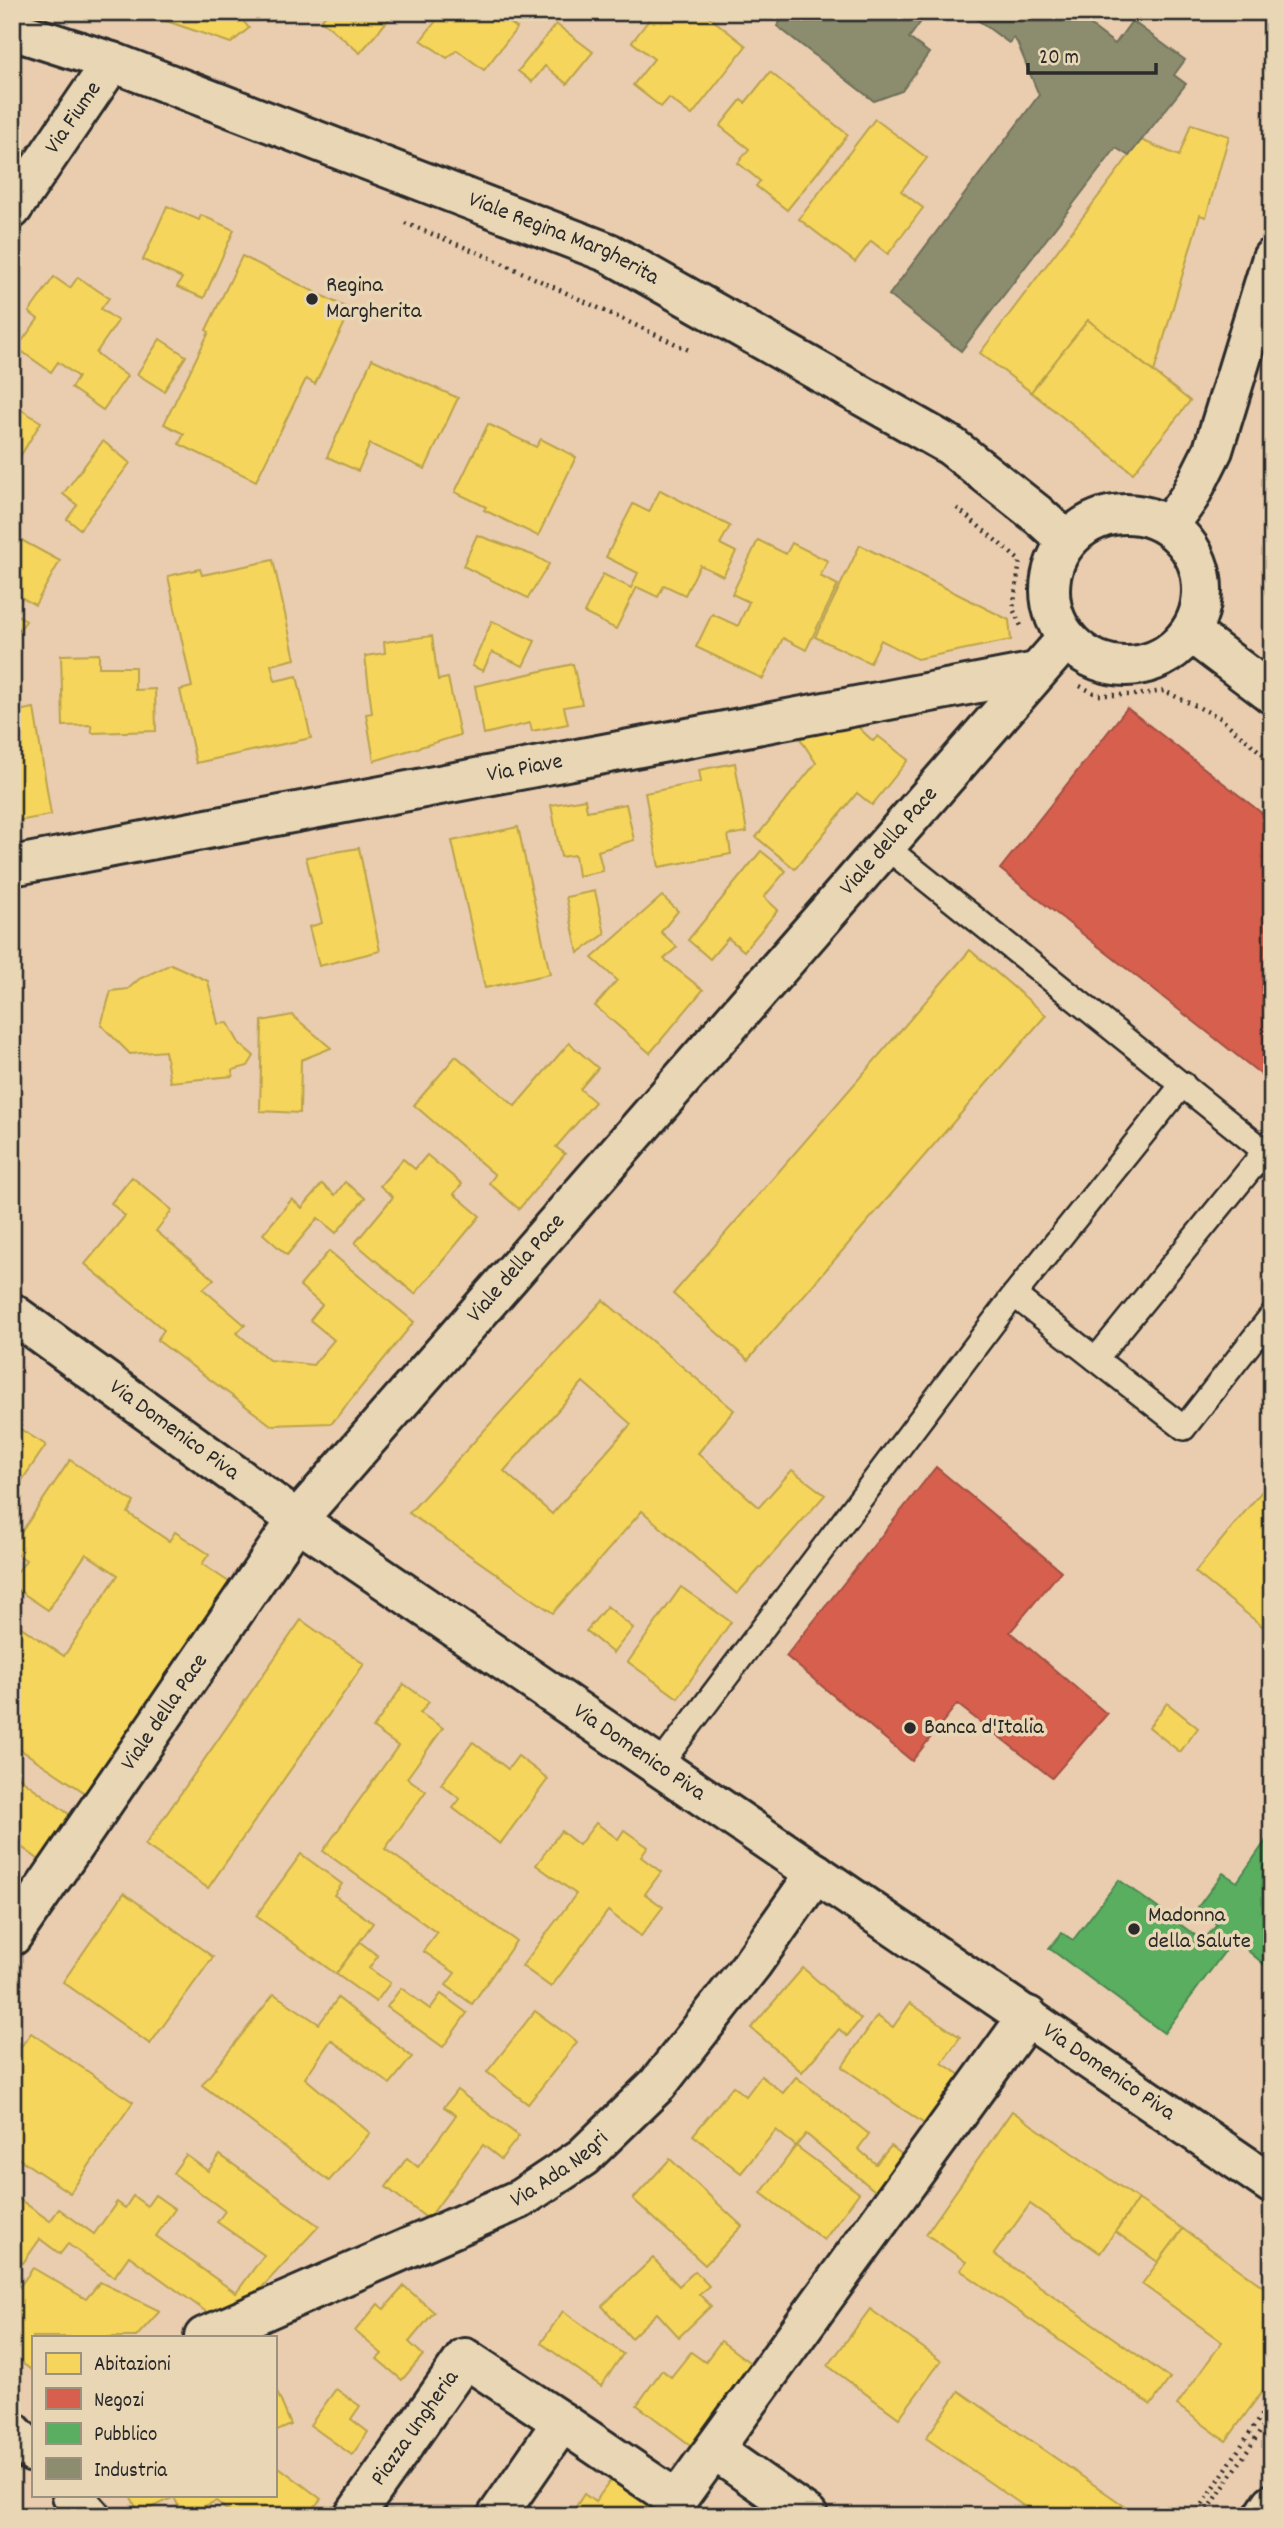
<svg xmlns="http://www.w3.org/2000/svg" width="1284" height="2528" font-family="Dekko,sans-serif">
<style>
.homes{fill:#f6d55c;stroke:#b9a24d;stroke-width:2;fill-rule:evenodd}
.shops{fill:#d6604d;stroke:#a35043;stroke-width:2}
.public{fill:#5aae61;stroke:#4c8751;stroke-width:2}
.industry{fill:#8c8c6e;stroke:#6f6f5a;stroke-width:2}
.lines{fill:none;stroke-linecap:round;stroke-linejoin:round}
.service-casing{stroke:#2b2b2b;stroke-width:28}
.minor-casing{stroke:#2b2b2b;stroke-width:44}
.tertiary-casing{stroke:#2b2b2b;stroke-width:44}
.path{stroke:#2b2b2b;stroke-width:4.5;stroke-dasharray:2 5;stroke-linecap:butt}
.service{stroke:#e9d6b4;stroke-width:23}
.minor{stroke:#e9d6b4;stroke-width:38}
.tertiary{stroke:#e9d6b4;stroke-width:38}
.poi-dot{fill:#2b2b2b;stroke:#e9d6b4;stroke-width:2.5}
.labels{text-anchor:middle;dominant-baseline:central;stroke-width:7;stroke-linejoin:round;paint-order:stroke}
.street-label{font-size:23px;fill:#2b2b2b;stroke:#e9d6b4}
.poi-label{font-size:23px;fill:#2b2b2b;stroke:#e9d6b4;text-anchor:start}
</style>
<rect width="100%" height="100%" fill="#eacdaf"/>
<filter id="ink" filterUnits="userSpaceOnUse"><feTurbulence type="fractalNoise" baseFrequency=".0143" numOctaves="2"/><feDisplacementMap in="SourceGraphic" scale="14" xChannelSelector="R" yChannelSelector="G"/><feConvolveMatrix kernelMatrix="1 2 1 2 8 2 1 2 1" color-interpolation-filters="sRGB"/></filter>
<g filter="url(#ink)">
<g class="homes">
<path d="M 140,12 L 236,12 L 249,28 L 231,43 Z"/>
<path d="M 328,12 L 395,12 L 360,53 L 321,20 Z"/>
<path d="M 443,12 L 502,12 L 500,16 L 517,28 L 484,70 L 457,50 L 447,58 L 421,40 Z"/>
<path d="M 655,12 L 703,12 L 746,46 L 692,115 L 669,98 L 661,107 L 633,85 L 654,59 L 632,42 Z"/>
<path d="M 556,24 L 593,52 L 567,84 L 545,66 L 532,82 L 518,71 Z"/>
<path d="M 770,72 L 848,135 L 787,210 L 756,186 L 760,181 L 738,163 L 749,149 L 720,126 L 741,100 L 745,103 Z"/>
<path d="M 875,119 L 927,158 L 901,191 L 923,208 L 888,254 L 871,241 L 855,262 L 799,219 Z"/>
<path d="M 1191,124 L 1229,136 L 1206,217 L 1200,215 L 1154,372 L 1088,320 L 1031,392 L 980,353 L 1141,140 L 1179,156 Z"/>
<path d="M 167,206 L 199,220 L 201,215 L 234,230 L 204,298 L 177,287 L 182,278 L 143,260 Z"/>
<path d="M 242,256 L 351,310 L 315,384 L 306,379 L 256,481 L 179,444 L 184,434 L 164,424 L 209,332 L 206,330 Z"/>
<path d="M 54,277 L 70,288 L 78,277 L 109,298 L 101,309 L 118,321 L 96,353 L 127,376 L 103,410 L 71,388 L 78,377 L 58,362 L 51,372 L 17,348 L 38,319 L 29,312 Z"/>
<path d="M 1088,320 L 1190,401 L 1133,473 L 1031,392 Z"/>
<path d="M 160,339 L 186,356 L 164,391 L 137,374 Z"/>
<path d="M 372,359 L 458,398 L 425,469 L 370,444 L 358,471 L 327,457 Z"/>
<path d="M 12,404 L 41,422 L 12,470 Z"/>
<path d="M 488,424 L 536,447 L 541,439 L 576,457 L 538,536 L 484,510 L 486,507 L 455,492 Z"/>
<path d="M 103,441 L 130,463 L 80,529 L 67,519 L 77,505 L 63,494 Z"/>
<path d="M 660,490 L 730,526 L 720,544 L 736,552 L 723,576 L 700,565 L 685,595 L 664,585 L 658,597 L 637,587 L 616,629 L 584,613 L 603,574 L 631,588 L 638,573 L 606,557 L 633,504 L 649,512 Z"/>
<path d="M 12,535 L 60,561 L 35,605 L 12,592 Z"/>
<path d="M 477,535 L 535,556 L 549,564 L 528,598 L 463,566 Z"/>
<path d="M 758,540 L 786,554 L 792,543 L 828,561 L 820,576 L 838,585 L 806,650 L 783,638 L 763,679 L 696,647 L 712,614 L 738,626 L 749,602 L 732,594 Z"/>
<path d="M 860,545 L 1009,620 L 1011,640 L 917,659 L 881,640 L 870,663 L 815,637 Z"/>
<path d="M 273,560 L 295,659 L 271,665 L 275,681 L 297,676 L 311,738 L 196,763 L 180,690 L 192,687 L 168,576 L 200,569 L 202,575 Z"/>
<path d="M 12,611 L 26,621 L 12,639 Z"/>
<path d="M 492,621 L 535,641 L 523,666 L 492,652 L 483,671 L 472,666 Z"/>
<path d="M 432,636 L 438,680 L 448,678 L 460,735 L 374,761 L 366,714 L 372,713 L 365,656 L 385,653 L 384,642 Z"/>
<path d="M 99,654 L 99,667 L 135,667 L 135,690 L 155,689 L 156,731 L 92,733 L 91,725 L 63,726 L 61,655 Z"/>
<path d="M 573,664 L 582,704 L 564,707 L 568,724 L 532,731 L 530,723 L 484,734 L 475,686 Z"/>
<path d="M 34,708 L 51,815 L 12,822 L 12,712 Z"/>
<path d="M 858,727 L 873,741 L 878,736 L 908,760 L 872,805 L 857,793 L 795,869 L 756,837 L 816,763 L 799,737 Z"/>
<path d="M 735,763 L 747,832 L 728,835 L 731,854 L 659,867 L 645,793 L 701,782 L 699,770 Z"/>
<path d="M 585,799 L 587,811 L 626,804 L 634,840 L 598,851 L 603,871 L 578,876 L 575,855 L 561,857 L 551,805 Z"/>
<path d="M 518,827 L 550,974 L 485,988 L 452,841 Z"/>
<path d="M 359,848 L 380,951 L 319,966 L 309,927 L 322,923 L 306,857 Z"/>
<path d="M 761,851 L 786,871 L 764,897 L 778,910 L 744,951 L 728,938 L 710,959 L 688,940 Z"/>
<path d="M 595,891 L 605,934 L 578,953 L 566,897 Z"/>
<path d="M 662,896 L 678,911 L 661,932 L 677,947 L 664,959 L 703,990 L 650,1053 L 595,1006 L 617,980 L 592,958 Z"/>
<path d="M 970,950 L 1046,1015 L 748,1360 L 673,1294 Z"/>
<path d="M 171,964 L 208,981 L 218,1024 L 228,1023 L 239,1043 L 254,1056 L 248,1066 L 233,1070 L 233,1076 L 170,1082 L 165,1051 L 130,1054 L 101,1025 L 111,991 L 128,989 L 139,979 Z"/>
<path d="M 292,1015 L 331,1048 L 301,1060 L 300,1113 L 260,1111 L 262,1021 Z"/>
<path d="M 569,1043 L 598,1068 L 580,1089 L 595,1102 L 556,1147 L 565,1154 L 519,1209 L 489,1183 L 495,1175 L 414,1105 L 456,1056 L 515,1106 Z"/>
<path d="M 427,1155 L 462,1184 L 454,1194 L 480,1216 L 415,1294 L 355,1243 L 393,1197 L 380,1186 L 403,1159 L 415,1169 Z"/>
<path d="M 132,1177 L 172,1210 L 156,1231 L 214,1279 L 203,1289 L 245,1325 L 237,1333 L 269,1360 L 313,1365 L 334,1340 L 310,1320 L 322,1305 L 300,1286 L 329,1251 L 414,1322 L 332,1423 L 271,1425 L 157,1340 L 164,1330 L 85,1264 L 125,1216 L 111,1203 Z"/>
<path d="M 345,1182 L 365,1198 L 336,1233 L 318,1218 L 287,1255 L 263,1234 L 292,1199 L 302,1208 L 322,1184 L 335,1195 Z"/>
<path d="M 603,1300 L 734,1410 L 698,1453 L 759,1507 L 792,1470 L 825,1495 L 737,1594 L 642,1511 L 553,1613 L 409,1513 ZM 583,1382 L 631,1424 L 552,1514 L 504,1471 Z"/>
<path d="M 12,1424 L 46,1445 L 12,1495 Z"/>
<path d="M 70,1460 L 134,1502 L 128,1513 L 169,1541 L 175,1532 L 209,1554 L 202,1564 L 238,1588 L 96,1800 L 12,1744 L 12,1621 L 64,1656 L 118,1575 L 86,1554 L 48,1610 L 12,1586 L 12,1580 L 26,1560 L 12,1551 L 12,1546 Z"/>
<path d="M 1272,1479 L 1272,1615 L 1262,1626 L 1195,1572 Z"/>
<path d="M 681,1587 L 731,1622 L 678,1698 L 628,1662 Z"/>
<path d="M 607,1606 L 633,1628 L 613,1653 L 586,1631 Z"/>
<path d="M 301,1620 L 364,1664 L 208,1888 L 145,1845 Z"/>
<path d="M 404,1684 L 429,1702 L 420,1713 L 443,1728 L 407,1778 L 426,1791 L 385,1849 L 516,1941 L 472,2004 L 446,1985 L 455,1973 L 423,1951 L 437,1933 L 323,1851 L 398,1746 L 373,1728 Z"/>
<path d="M 1167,1703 L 1198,1728 L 1180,1752 L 1149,1727 Z"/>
<path d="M 473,1742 L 508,1769 L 518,1756 L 548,1779 L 500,1844 L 453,1808 L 460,1799 L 441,1784 Z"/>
<path d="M 13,1773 L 81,1823 L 49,1867 L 12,1840 Z"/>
<path d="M 596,1823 L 618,1839 L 624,1830 L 648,1847 L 641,1857 L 661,1872 L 645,1894 L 663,1907 L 641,1936 L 608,1911 L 551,1987 L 522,1966 L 576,1894 L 536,1865 L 561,1831 L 579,1845 Z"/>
<path d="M 301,1854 L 342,1884 L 334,1895 L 373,1923 L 336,1974 L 256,1916 Z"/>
<path d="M 124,1893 L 213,1957 L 150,2044 L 63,1982 Z"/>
<path d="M 360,1942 L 378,1956 L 369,1968 L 390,1983 L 376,2002 L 336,1974 Z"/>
<path d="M 803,1968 L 861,2019 L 847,2036 L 839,2029 L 802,2072 L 751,2028 Z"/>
<path d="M 401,1988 L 430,2009 L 441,1994 L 467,2013 L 443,2047 L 387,2007 Z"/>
<path d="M 274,1994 L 319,2024 L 338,1998 L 412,2057 L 390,2084 L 331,2040 L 305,2078 L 370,2133 L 329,2181 L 202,2085 Z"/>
<path d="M 910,2003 L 960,2037 L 942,2063 L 963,2077 L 929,2127 L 842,2067 L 877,2016 L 893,2027 Z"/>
<path d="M 535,2011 L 577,2042 L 528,2104 L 487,2072 Z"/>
<path d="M 31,2033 L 133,2102 L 70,2193 L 12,2154 L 12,2059 Z"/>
<path d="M 761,2076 L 783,2093 L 796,2077 L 869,2134 L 858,2149 L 876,2164 L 891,2146 L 909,2160 L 880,2195 L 806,2134 L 796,2146 L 776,2130 L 741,2173 L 693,2135 L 733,2086 L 746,2096 Z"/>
<path d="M 457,2090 L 519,2136 L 501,2159 L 483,2145 L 428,2219 L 386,2187 L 407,2158 L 418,2167 L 456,2115 L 444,2107 Z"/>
<path d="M 1012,2111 L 1138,2199 L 1100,2253 L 1030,2204 L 994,2254 L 1170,2378 L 1151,2405 L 960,2270 L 966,2262 L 926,2234 Z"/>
<path d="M 796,2146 L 859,2193 L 824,2240 L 761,2193 Z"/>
<path d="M 186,2155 L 208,2171 L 220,2155 L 319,2226 L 226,2326 L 129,2256 L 114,2277 L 68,2244 L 60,2254 L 40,2239 L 23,2263 L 12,2255 L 12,2194 L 50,2221 L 59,2209 L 94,2234 L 117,2202 L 125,2208 L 133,2196 L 147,2206 L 155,2195 L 175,2209 L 156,2236 L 236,2293 L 264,2255 L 217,2222 L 225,2211 L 173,2173 Z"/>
<path d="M 670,2159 L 742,2226 L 705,2265 L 633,2199 Z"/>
<path d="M 1138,2199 L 1183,2229 L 1158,2262 L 1116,2232 Z"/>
<path d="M 1183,2229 L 1272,2293 L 1272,2378 L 1226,2441 L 1177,2405 L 1222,2342 L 1142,2284 Z"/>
<path d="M 653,2258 L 679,2286 L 695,2271 L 709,2286 L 699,2294 L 711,2306 L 679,2337 L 657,2313 L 631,2338 L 602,2306 Z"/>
<path d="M 33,2268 L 86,2299 L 100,2282 L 160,2311 L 136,2337 L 33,2337 L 33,2371 L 12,2356 L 12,2297 Z"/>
<path d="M 404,2286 L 434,2312 L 409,2342 L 423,2355 L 402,2380 L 377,2359 L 382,2354 L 355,2331 L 378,2304 L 384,2309 Z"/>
<path d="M 870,2309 L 941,2361 L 899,2418 L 828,2366 Z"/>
<path d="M 563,2311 L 623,2354 L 601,2386 L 541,2343 Z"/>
<path d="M 721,2341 L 757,2368 L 697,2450 L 637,2405 L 662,2370 L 671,2377 L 691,2352 L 705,2362 Z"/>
<path d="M 275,2387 L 291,2425 L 275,2432 Z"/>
<path d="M 336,2389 L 360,2406 L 351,2419 L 368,2432 L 352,2455 L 310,2425 Z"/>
<path d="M 959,2391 L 1139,2516 L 1038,2516 L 926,2438 Z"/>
<path d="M 275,2464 L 321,2499 L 307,2516 L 234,2516 L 216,2501 L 183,2516 L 174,2497 L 139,2514 L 130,2495 L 275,2495 Z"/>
<path d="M 613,2477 L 656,2507 L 650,2516 L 570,2516 L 584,2494 L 595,2502 Z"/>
</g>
<g class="shops">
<path d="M 1127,708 L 1272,821 L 1272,1083 L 1000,869 Z"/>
<path d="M 936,1467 L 1061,1571 L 1010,1632 L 1107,1714 L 1052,1778 L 957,1704 L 912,1761 L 786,1656 Z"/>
</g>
<path class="public" d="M 1272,1832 L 1272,1971 L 1234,1939 L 1164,2033 L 1049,1948 L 1062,1933 L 1073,1940 L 1119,1880 L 1203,1941 L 1217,1925 L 1198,1907 L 1223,1873 L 1237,1882 Z"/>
<g class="industry">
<path d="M 787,12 L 928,12 L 909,38 L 929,53 L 902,91 L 874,101 L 777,26 Z"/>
<path d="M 967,12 L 1073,12 L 1115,44 L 1132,21 L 1185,60 L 1174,75 L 1186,84 L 1129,156 L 1116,148 L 961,351 L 889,295 L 1039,95 L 1017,42 L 1013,38 L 1009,43 Z"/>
</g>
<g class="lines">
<g class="service-casing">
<g id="service">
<path d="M 886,847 L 1272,1157"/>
<path d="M 1014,1295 L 1184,1428 L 1272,1315"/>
<path d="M 1096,1359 L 1265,1151"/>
<path d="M 659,1766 L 1014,1295 L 1183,1084"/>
</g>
</g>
<g class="minor-casing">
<g id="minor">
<path id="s1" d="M 12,30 L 112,62 L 609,253 L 951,446 L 1037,514 L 1067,541"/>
<path id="s2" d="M 12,209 L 112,62"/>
<path id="s3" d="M 12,866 L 1036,672"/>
<path id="s4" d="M 12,1313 L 297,1520 L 1272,2184"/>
<path id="s5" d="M 204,2337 L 520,2199 L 583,2157 L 658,2084 L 752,1964 L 816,1873"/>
<path d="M 562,2422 L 677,2500 L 1028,2016"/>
<path d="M 12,2431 L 33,2453"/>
<path d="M 714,2450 L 808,2516"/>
<path d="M 72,2495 L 91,2516"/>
<path id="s6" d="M 354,2516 L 465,2358 L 562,2422 L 497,2516"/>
</g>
</g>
<g class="tertiary-casing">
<g id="tertiary">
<circle cx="1126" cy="590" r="76"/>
<path d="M 1169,526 L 1190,496 L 1213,450 L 1272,258"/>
<path d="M 1190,632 L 1272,694"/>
<path id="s7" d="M 12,1936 L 297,1520 L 1067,638"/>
<path d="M 1264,2516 L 1272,2504"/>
</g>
</g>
<g class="path">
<path d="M 405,223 L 491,258 L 691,351"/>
<path d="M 957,508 L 1020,561 L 1013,609 L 1022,628"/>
<path d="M 1080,686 L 1098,695 L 1135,695 L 1164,691 L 1219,717 L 1272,762"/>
<path d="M 1195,2516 L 1272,2399"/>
<path d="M 1204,2516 L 1272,2414"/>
</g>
<use href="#service" class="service"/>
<use href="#minor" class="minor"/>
<use href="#tertiary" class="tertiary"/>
</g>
</g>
<g class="poi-dot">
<circle cx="312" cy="299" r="7"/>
<circle cx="910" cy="1728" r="7"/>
<circle cx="1134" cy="1929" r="7"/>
</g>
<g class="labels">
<g class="street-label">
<text stroke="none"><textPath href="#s2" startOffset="110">Via Fiume</textPath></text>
<text stroke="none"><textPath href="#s1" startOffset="590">Viale Regina Margherita</textPath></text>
<text stroke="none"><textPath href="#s3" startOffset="522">Via Piave</textPath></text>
<text stroke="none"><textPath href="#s7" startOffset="1405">Viale della Pace</textPath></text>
<text stroke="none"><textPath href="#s7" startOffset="838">Viale della Pace</textPath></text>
<text stroke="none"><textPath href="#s4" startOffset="200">Via Domenico Piva</textPath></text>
<text stroke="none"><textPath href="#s7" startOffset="271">Viale della Pace</textPath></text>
<text stroke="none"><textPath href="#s4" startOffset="766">Via Domenico Piva</textPath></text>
<text stroke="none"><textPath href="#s4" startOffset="1334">Via Domenico Piva</textPath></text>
<text stroke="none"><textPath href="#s5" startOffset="394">Via Ada Negri</textPath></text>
<text stroke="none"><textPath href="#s6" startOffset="107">Piazza Ungheria</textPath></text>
</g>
<g class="poi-label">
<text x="326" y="286">Regina<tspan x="326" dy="26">Margherita</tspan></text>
<text x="924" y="1728">Banca d'Italia</text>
<text x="1148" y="1916">Madonna<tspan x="1148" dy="26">della Salute</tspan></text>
</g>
</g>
<rect width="1284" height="2528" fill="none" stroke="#e9d6b4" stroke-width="42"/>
<rect x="21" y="21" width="1242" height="2486" fill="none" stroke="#2b2b2b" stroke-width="2.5" filter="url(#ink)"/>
<rect x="32" y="2336" width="245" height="161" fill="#e9d6b4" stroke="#9d927d" stroke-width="2"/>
<rect x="46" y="2353" width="35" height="21" fill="#f6d55c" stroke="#9d927d" stroke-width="2"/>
<text x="94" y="2370" font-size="21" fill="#2b2b2b">Abitazioni</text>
<rect x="46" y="2388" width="35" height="21" fill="#d6604d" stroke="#9d927d" stroke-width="2"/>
<text x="94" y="2406" font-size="21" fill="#2b2b2b">Negozi</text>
<rect x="46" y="2423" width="35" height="21" fill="#5aae61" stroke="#9d927d" stroke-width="2"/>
<text x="94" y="2440" font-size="21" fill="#2b2b2b">Pubblico</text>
<rect x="46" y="2458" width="35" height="21" fill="#8c8c6e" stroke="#9d927d" stroke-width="2"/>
<text x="94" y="2476" font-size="21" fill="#2b2b2b">Industria</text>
<path d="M1028 63v10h128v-10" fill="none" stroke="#2b2b2b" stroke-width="3.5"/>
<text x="1039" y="63" font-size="21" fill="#2b2b2b" stroke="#e9d6b4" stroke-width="5" paint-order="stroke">20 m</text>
</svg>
